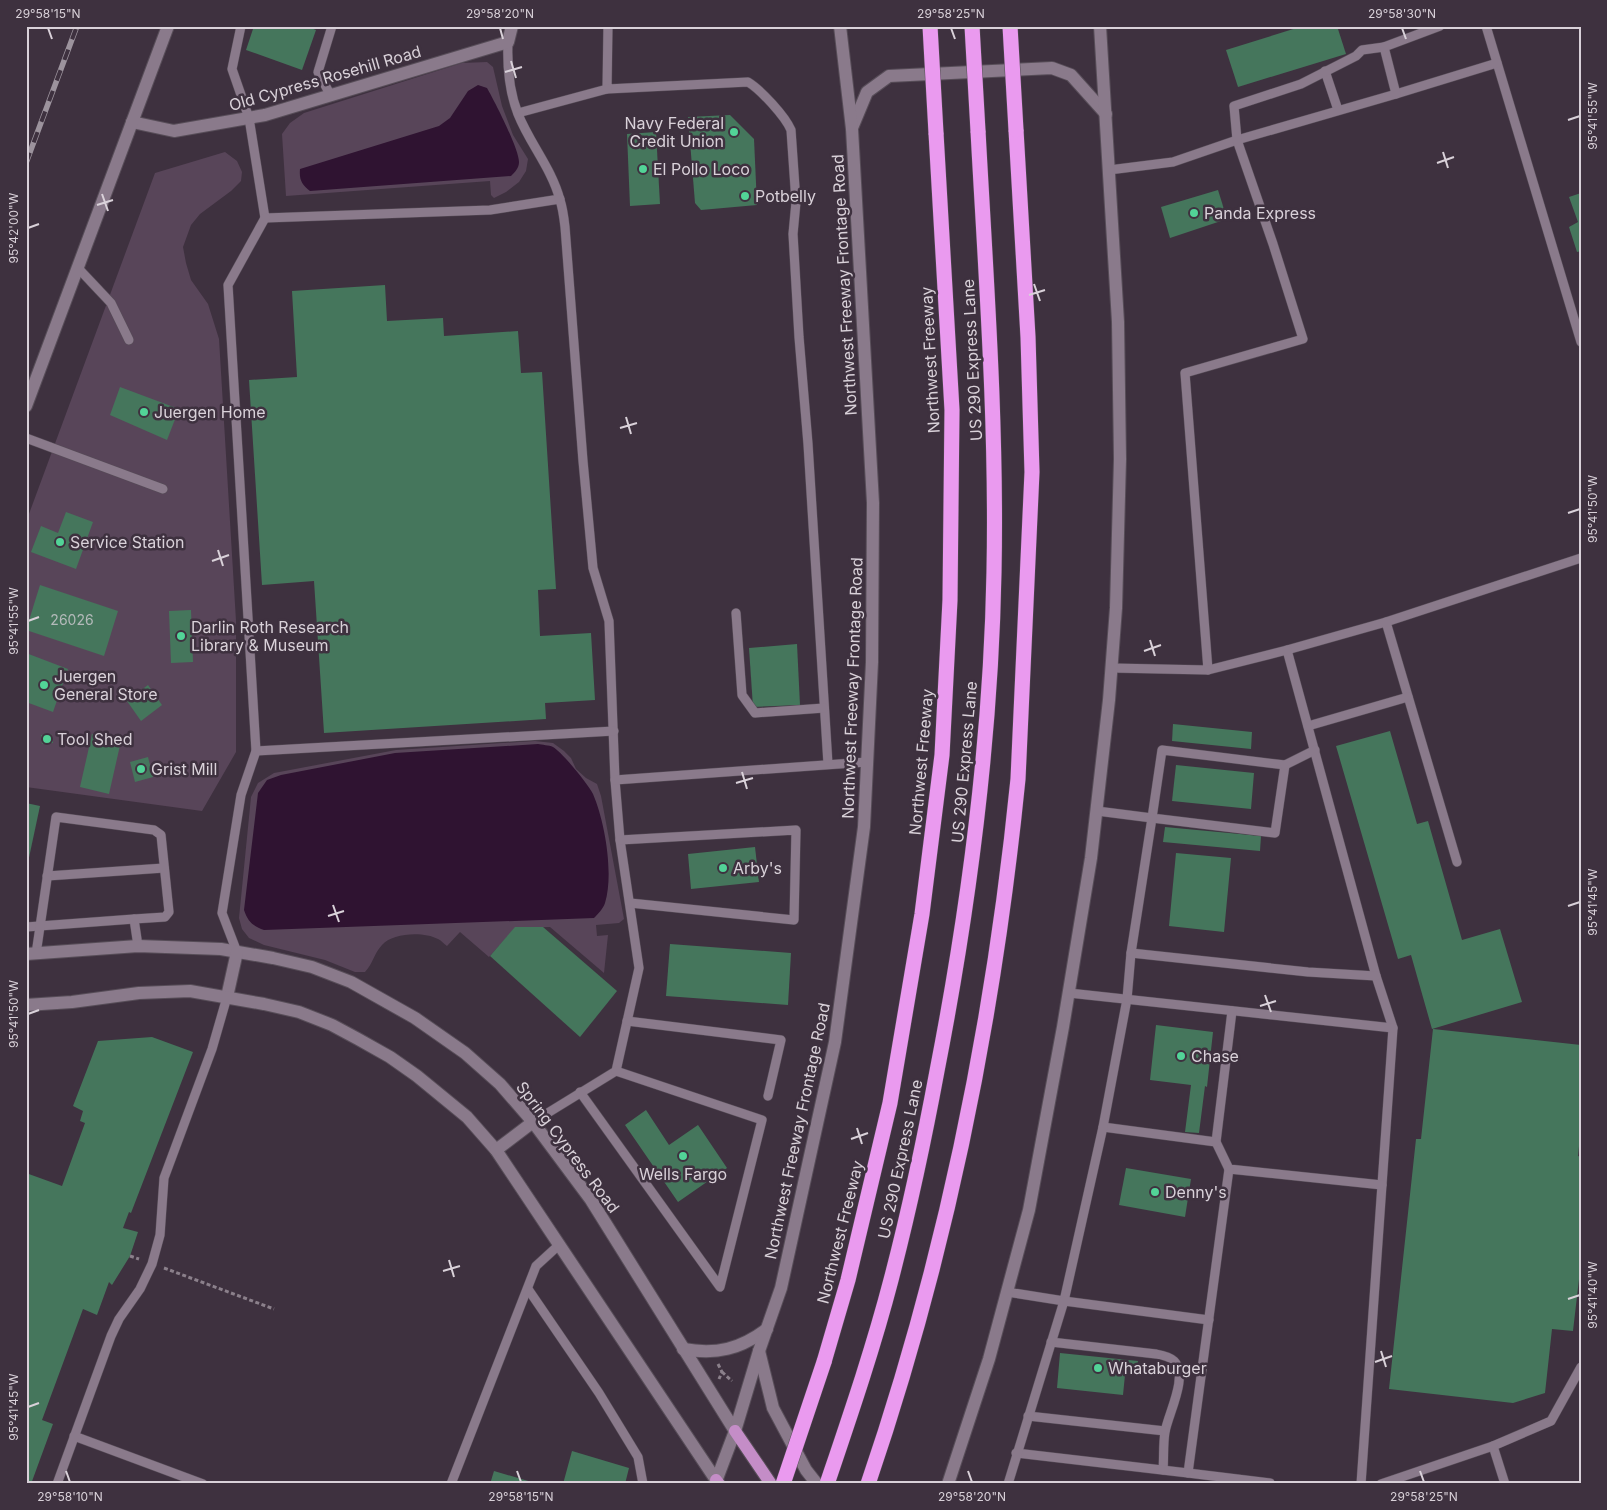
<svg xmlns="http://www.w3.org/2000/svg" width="1607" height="1510" font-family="Inter,sans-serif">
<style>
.green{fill:#584559}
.water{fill:#2f1331}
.building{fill:#45765c}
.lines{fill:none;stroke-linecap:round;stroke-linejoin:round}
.service-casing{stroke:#574d58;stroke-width:10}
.minor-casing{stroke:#574d58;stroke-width:14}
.tertiary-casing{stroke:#574d58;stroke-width:14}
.secondary-casing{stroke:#574d58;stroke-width:14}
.primary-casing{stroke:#574d58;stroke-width:14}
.motorway-casing{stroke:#574d58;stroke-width:16}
.path{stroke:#8b808b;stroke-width:3;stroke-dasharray:4 2.5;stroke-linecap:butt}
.service{stroke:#8a7a8b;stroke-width:9}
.minor{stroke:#8a7a8b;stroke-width:12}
.tertiary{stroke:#8a7a8b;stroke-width:12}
.secondary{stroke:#8a7a8b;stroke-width:12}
.primary{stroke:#c48dc7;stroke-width:12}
.motorway{stroke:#ea9aef;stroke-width:15}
.rail-casing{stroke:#9c939d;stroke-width:5.5}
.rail{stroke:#3e313f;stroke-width:4;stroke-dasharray:11;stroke-linecap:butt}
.motorway-bridge-casing{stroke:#574d58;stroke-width:16;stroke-linecap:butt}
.motorway-bridge{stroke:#ea9aef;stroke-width:15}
.ticks{fill:none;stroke:#d9d1d9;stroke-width:2}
.poi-dot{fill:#52d397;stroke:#3e313f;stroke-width:2}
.labels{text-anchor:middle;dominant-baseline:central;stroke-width:5;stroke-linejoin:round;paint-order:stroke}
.number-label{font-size:14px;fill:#b4baba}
.street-label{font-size:16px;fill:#d9d1d9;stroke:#3e313f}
.poi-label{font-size:16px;fill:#d9d1d9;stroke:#3e313f;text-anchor:start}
.neatline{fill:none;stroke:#d9d1d9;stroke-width:2}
.ticks-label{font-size:12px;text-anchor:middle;fill:#d9d1d9}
</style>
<rect width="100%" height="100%" fill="#3e313f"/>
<g class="green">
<path d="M 487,62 L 493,67 L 502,106 L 513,135 L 528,159 L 526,171 L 519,182 L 506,192 L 494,198 L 491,195 L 490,181 L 286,196 L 282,134 L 290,123 L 304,113 L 462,63 Z"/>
<path d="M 225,152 L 237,161 L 242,172 L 241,181 L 231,191 L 200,214 L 191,225 L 183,247 L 186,263 L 191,280 L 208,304 L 219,339 L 236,621 L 236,752 L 202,811 L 26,787 L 26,522 L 155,173 Z"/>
<path d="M 535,741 L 553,743 L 564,751 L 571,758 L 576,769 L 586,778 L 597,784 L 601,796 L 624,919 L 619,923 L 596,925 L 597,936 L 608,935 L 604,973 L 550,927 L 515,928 L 489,957 L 460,932 L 447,946 C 444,944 441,940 438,939 C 423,931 392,933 382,945 C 374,953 373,964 365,972 L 355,972 L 325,960 L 264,945 L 249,938 L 242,929 L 239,918 L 251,797 L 258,783 L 274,773 L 396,750 Z"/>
</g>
<g class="water">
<path d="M 478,85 L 487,88 C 495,102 519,149 519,162 C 519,168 515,172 511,176 L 310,191 C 302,185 299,180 300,169 L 439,126 L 450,118 L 468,91 Z"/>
<path d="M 538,744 C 542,745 549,745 553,747 C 562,752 588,784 593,794 C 605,822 614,874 605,903 C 603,909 598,914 594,918 L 264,930 C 253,926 248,922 244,910 L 258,793 L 267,780 L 281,775 L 395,753 Z"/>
</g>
<g class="building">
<path d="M 254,26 L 306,26 L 316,30 L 302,70 L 246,50 Z"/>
<path d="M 1303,26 L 1337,26 L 1346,54 L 1238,87 L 1226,50 Z"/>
<path d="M 730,115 L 754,139 L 757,205 L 701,210 L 695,203 L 688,117 Z"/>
<path d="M 656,132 L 660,204 L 630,206 L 627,134 Z"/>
<path d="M 1218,190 L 1227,219 L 1170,238 L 1161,207 Z"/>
<path d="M 1581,193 L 1581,251 L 1577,252 L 1569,227 L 1578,222 L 1569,197 Z"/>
<path d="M 385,285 L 387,321 L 443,318 L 444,336 L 518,331 L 521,373 L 542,372 L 556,589 L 538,590 L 540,636 L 591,633 L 595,700 L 545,703 L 546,719 L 324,733 L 314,581 L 262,585 L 249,380 L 297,377 L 292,291 Z"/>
<path d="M 120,387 L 179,409 L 167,440 L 110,415 Z"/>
<path d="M 66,512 L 93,522 L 76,569 L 31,552 L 41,526 L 58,533 Z"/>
<path d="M 40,585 L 118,611 L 104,656 L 26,630 Z"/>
<path d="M 191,610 L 193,662 L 171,663 L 169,611 Z"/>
<path d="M 797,644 L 800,705 L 753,707 L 749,648 Z"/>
<path d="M 26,653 L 68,669 L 53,712 L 26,702 Z"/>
<path d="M 148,685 L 162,705 L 141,721 L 127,701 Z"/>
<path d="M 1173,724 L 1252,732 L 1251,749 L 1172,741 Z"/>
<path d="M 1390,731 L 1417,824 L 1428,821 L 1462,940 L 1500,929 L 1522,1002 L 1432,1029 L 1411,955 L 1398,959 L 1336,746 Z"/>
<path d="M 51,734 L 53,743 L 42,744 L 41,735 Z"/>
<path d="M 92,734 L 121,741 L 109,794 L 80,787 Z"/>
<path d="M 148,757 L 153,777 L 135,782 L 130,762 Z"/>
<path d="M 1176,765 L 1254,773 L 1251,809 L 1172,801 Z"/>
<path d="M 26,803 L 40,806 L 27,867 L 26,867 Z"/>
<path d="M 1165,827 L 1261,836 L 1260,851 L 1163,842 Z"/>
<path d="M 755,847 L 759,882 L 691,889 L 688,854 Z"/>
<path d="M 1176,853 L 1231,858 L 1224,932 L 1169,926 Z"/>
<path d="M 515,927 L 543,927 L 617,991 L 580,1037 L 490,956 Z"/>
<path d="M 670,944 L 791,953 L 788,1005 L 666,996 Z"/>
<path d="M 1156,1025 L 1213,1032 L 1207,1087 L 1205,1086 L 1199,1133 L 1185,1132 L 1191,1085 L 1150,1080 Z"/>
<path d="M 1433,1029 L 1581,1045 L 1581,1127 L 1578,1156 L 1581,1157 L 1581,1262 L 1573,1331 L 1552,1329 L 1545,1393 L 1513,1403 L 1389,1389 L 1416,1139 L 1421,1139 Z"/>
<path d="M 152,1037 L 193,1052 L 131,1213 L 129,1212 L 123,1228 L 138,1232 L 130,1256 L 112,1285 L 109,1282 L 97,1315 L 83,1309 L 42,1420 L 53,1424 L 31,1484 L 26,1484 L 26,1173 L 62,1186 L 85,1123 L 80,1121 L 83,1111 L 73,1106 L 98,1041 Z"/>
<path d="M 646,1110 L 669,1145 L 698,1125 L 727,1168 L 678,1202 L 625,1125 Z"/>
<path d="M 1126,1168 L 1191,1179 L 1185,1217 L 1119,1205 Z"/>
<path d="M 1060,1353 L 1138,1361 L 1136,1376 L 1125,1375 L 1123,1395 L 1057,1388 Z"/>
<path d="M 572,1451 L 629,1468 L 625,1484 L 563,1484 Z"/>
<path d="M 494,1471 L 535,1483 L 535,1484 L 490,1484 Z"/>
</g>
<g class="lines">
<g class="service-casing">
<g id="service">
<path d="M 241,26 L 232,69 L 249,118 L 265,218 L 490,210 L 560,199"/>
<path d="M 608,26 L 607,89 L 748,82 C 761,90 785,116 791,130 L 796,202 L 793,234 L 799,337 L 808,444 L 828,764"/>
<path d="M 1486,26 L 1581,342"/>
<path d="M 508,42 C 507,67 509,91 518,114 C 530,144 552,169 560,200 C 563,209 564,218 565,227 L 583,461 L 593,568 L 609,621 L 615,780 L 620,840 L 639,968 L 616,1071 L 533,1122"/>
<path d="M 1325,71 L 1338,110"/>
<path d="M 1396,94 L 1497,63"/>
<path d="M 331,96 L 318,72 L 332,26"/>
<path d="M 518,113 L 607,89"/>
<path d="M 1109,170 L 1173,162 L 1237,140 L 1396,94 L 1384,47 L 1440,26"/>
<path d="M 78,268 L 111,303 L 129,340"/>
<path d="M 26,438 L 163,489"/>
<path d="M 736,613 L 742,695 L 755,713 L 824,708"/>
<path d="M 1386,622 L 1581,558"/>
<path d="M 1287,650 L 1386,622 L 1457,862"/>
<path d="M 1112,668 L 1208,670 L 1185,373 L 1303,339 L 1273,244 L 1237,140 L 1234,106 L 1301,84 L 1356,56 L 1362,50 L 1384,47"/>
<path d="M 1208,670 L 1287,650 L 1376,976 L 1393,1028 L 1361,1484"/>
<path d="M 1308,726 L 1408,697"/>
<path d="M 1162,750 L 1285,765 L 1275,833 L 1152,818 Z"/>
<path d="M 256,751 L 614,731"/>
<path d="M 1285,765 L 1315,750"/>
<path d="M 615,780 L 867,762"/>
<path d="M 620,840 L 796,830 L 794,920 L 630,903"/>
<path d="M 47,876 L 164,868"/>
<path d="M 26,927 L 134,919"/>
<path d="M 237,952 L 222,913 L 241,795 L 256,751 L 228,285 L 265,218"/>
<path d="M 1131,953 L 1308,972 L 1376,976"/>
<path d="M 36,954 L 56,817 L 154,830 L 161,835 L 169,912 L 165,917 L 134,919 L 138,946"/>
<path d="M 1069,993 L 1393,1028"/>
<path d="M 1232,1011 L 1216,1142 L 1229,1169 L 1382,1185"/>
<path d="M 627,1021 L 781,1040 L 768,1096"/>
<path d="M 580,1092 L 720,1287 L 762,1120 L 616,1071"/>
<path d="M 1103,1127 L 1216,1142"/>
<path d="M 528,1289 L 599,1393 L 638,1457 L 643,1484"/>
<path d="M 1007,1292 L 1064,1301 L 1103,1127 L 1127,999 L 1131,953 L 1152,818 L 1097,811"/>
<path d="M 1051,1342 L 1156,1354 C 1162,1355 1169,1356 1174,1361 C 1189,1376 1168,1414 1165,1432 C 1163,1444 1164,1458 1163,1470"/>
<path d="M 1028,1416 L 1165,1431"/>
<path d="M 74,1436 L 203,1484"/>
<path d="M 1493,1446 L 1551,1421 L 1581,1367"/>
<path d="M 1016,1453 L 1188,1473 L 1229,1169"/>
<path d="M 1188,1473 L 1270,1483 L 1270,1484"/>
<path d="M 57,1484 L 111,1336 L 119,1319 L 140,1289 L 152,1264 L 160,1235 L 164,1178 L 212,1049 L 227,997"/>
<path d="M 451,1484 L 536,1266 L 560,1244"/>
<path d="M 1008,1484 L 1064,1301 L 1209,1320"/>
<path d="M 1381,1484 L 1493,1446 L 1505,1484"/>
</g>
</g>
<g class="minor-casing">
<path id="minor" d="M 132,122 L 174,131 L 265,115 L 508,42 L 512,26"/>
</g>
<g class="tertiary-casing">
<g id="tertiary">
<path d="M 26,406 L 168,26"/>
<path d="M 26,954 L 138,946 L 221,949 L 273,958 L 312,967 L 351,982 L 415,1018 L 465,1053 L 500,1084 L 533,1122 L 591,1200 L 735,1431"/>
<path d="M 227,997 L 237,952"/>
<path d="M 26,1005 L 72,1002 L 139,993 L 190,991 L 264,1004 L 299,1012 L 332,1025 L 358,1039 L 390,1057 L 417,1076 L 467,1117 L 496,1150 L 716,1480"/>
<path d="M 496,1150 L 533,1122"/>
</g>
</g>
<g class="secondary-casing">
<g id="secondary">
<path d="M 852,128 L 867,92 L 889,76 L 1052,68 L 1071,75 L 1106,114"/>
<path d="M 683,1349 C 717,1355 740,1349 767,1329"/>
<path d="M 759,1351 L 773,1408 L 806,1470 L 817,1484"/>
<path d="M 715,1484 L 735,1431 L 759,1351 L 781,1288 L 835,1042 L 864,827 L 872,662 L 873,503 L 852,129 L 840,26"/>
<path d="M 948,1484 L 989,1359 L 1029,1210 L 1063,1027 L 1091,858 L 1109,700 L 1116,608 L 1120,459 L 1118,322 L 1100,26"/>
</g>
</g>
<g class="primary-casing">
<g id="primary">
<path d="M 735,1431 L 771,1484"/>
<path d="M 716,1480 L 719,1484"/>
</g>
</g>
<g class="motorway-casing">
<g id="motorway">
<path d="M 824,1362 L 848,1280 L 890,1103 L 922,914 L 942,755 L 950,600 L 952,410 L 936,133"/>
<path d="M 827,1484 C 850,1416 873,1349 891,1280 C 909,1211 924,1141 937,1071 C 969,907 991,739 994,572 C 997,425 986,278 978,131"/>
<path d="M 868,1484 C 946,1256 994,1019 1018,779 L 1032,472 L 1028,337 L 1016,130"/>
</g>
</g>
<g class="path">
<path d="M 130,1256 L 139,1259"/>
<path d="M 164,1268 L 274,1309"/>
<path d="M 718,1364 L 722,1372 L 719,1379"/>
<path d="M 722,1372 L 732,1381"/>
</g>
<use href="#service" class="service"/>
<use href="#minor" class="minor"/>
<use href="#tertiary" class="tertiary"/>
<use href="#secondary" class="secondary"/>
<use href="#primary" class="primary"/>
<use href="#motorway" class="motorway"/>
<g class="rail-casing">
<path id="rail" d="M 26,163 L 77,26"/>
</g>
<use href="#rail" class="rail"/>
<g class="motorway-bridge-casing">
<g id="motorway-bridge">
<path d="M 930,26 L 936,133"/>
<path d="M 972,26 L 978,131"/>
<path d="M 1010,26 L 1016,130"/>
<path d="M 783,1484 L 824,1362"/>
</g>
</g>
<use href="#motorway-bridge" class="motorway-bridge"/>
</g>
<path class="ticks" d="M 48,28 L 52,39M 500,28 L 503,39M 951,28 L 955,39M 1402,28 L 1406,39M 511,61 L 516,78M 505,72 L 522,67M 1568,120 L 1580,116M 1443,152 L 1448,168M 1437,163 L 1454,157M 102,194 L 108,211M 97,205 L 113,200M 28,228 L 39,224M 1034,284 L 1040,301M 1029,295 L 1045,290M 626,417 L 631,434M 620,428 L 637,423M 1568,513 L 1580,509M 218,550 L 223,566M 212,561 L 229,555M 28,621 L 39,617M 1150,640 L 1155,656M 1144,651 L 1161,645M 742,772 L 747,789M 736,783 L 753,778M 333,905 L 339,922M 1568,906 L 1580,902M 328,916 L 344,911M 1265,995 L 1271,1012M 1260,1006 L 1276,1001M 28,1014 L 39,1010M 857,1128 L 862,1144M 851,1139 L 868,1133M 449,1260 L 454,1277M 443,1271 L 460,1266M 1568,1299 L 1580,1295M 1381,1351 L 1386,1367M 1375,1362 L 1392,1356M 28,1407 L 39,1403M 66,1471 L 70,1482M 517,1471 L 521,1482M 968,1471 L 972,1482M 1420,1471 L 1424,1482"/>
<g class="poi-dot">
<circle cx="734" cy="132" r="5"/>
<circle cx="643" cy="169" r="5"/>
<circle cx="745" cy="196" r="5"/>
<circle cx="1194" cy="213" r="5"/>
<circle cx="144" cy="412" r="5"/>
<circle cx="60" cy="542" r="5"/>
<circle cx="181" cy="636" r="5"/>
<circle cx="44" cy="685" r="5"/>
<circle cx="47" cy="739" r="5"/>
<circle cx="141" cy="769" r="5"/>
<circle cx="723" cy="868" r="5"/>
<circle cx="1181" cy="1056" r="5"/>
<circle cx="683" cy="1156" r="5"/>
<circle cx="1155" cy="1192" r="5"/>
<circle cx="1098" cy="1368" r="5"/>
</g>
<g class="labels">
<g class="number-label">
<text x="72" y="619">26026</text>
</g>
<g class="street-label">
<text transform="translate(325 78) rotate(-16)">Old Cypress Rosehill Road</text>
<text transform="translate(844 285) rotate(-93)">Northwest Freeway Frontage Road</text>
<text transform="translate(930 360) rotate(-93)">Northwest Freeway</text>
<text transform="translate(972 360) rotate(-93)">US 290 Express Lane</text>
<text transform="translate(852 688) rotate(-88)">Northwest Freeway Frontage Road</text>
<text transform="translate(921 762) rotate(-85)">Northwest Freeway</text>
<text transform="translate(964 762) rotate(-85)">US 290 Express Lane</text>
<text transform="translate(797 1131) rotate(-78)">Northwest Freeway Frontage Road</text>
<text transform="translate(568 1147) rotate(53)">Spring Cypress Road</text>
<text transform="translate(900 1159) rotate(-78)">US 290 Express Lane</text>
<text transform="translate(840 1232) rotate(-76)">Northwest Freeway</text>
</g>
<g class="poi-label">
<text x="724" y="123" text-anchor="end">Navy Federal<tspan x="724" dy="18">Credit Union</tspan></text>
<text x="653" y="169">El Pollo Loco</text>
<text x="755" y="196">Potbelly</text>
<text x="1204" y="213">Panda Express</text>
<text x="154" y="412">Juergen Home</text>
<text x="70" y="542">Service Station</text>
<text x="191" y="627">Darlin Roth Research<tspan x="191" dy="18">Library &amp; Museum</tspan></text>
<text x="54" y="676">Juergen<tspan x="54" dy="18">General Store</tspan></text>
<text x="57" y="739">Tool Shed</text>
<text x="151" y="769">Grist Mill</text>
<text x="733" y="868">Arby's</text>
<text x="1191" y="1056">Chase</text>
<text x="683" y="1174" text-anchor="middle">Wells Fargo</text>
<text x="1165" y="1192">Denny's</text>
<text x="1108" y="1368">Whataburger</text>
</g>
</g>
<rect width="1607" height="1510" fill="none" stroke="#3e313f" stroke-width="55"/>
<rect x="28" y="28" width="1552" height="1454" class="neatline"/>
<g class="ticks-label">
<text x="48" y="18">29°58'15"N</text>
<text x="500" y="18">29°58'20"N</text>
<text x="951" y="18">29°58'25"N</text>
<text x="1402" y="18">29°58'30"N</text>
<text transform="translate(1593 116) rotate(-90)" y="4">95°41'55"W</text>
<text transform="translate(14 228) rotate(-90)" y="4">95°42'00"W</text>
<text transform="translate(1593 509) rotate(-90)" y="4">95°41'50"W</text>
<text transform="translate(14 621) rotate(-90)" y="4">95°41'55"W</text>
<text transform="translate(1593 902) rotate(-90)" y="4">95°41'45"W</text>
<text transform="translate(14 1014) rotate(-90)" y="4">95°41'50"W</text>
<text transform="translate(1593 1295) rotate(-90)" y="4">95°41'40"W</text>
<text transform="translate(14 1407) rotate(-90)" y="4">95°41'45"W</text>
<text x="70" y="1501">29°58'10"N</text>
<text x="521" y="1501">29°58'15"N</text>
<text x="972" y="1501">29°58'20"N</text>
<text x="1424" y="1501">29°58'25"N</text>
</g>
</svg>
